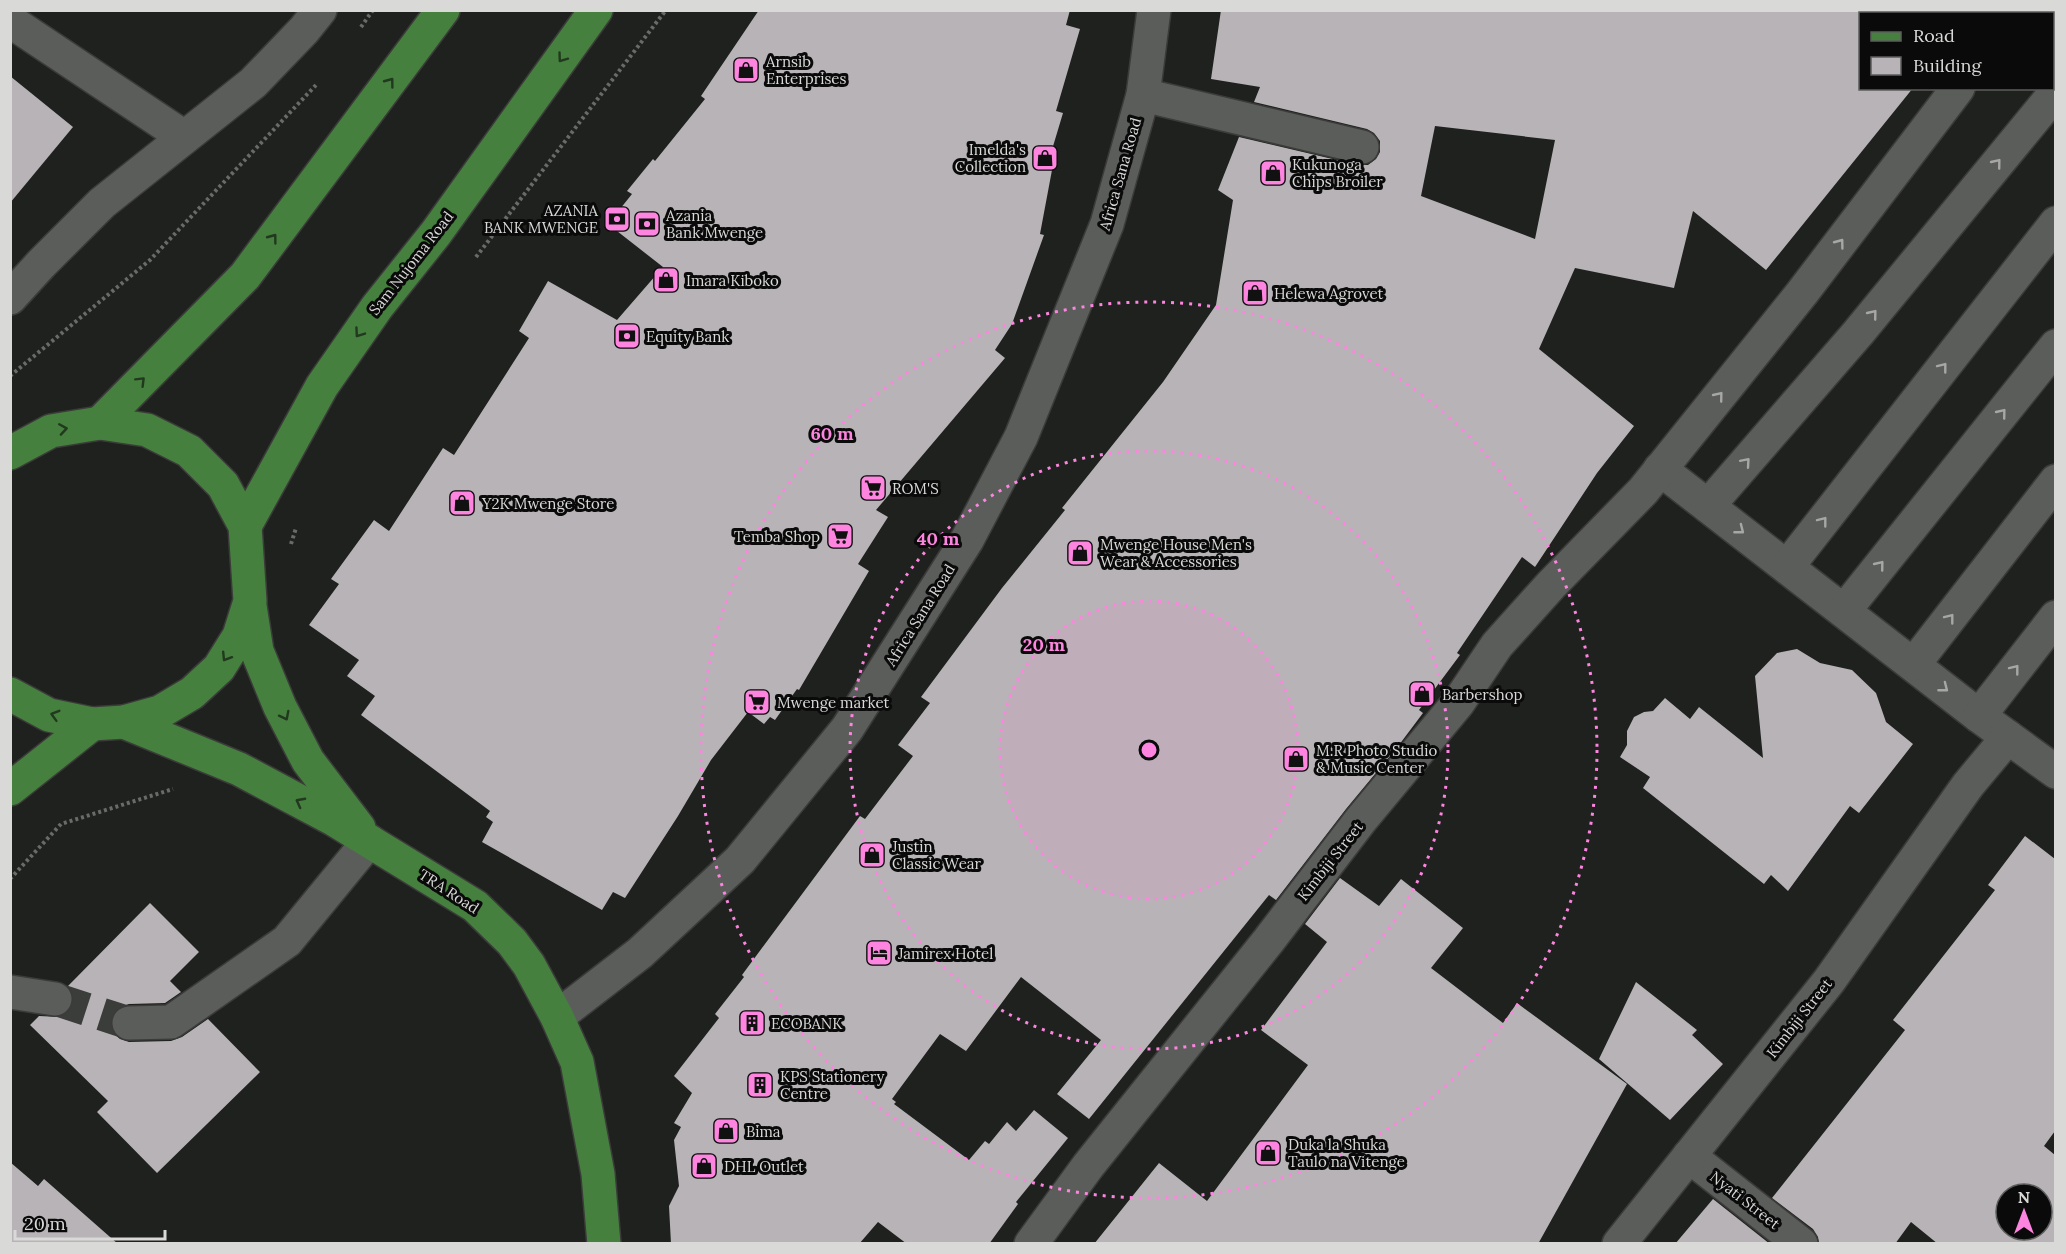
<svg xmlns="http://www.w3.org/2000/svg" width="2066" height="1254" font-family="Lora,serif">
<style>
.building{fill:#b7b3b6;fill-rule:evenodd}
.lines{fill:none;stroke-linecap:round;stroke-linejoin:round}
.minor-tunnel{stroke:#3b3d3a;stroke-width:33;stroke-dasharray:33 16;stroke-linecap:butt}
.minor-casing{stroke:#3b3c3a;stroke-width:36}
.major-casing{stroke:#3b3c3a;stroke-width:36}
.path{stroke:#696b68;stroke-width:4;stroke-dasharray:3 3;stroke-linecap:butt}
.minor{stroke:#5b5d5b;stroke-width:33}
.major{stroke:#46803e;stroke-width:33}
.oneway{stroke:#21391e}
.oneway2{stroke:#a7a8a6}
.ring{fill:none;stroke:#fe85df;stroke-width:3;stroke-dasharray:3 6}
.labels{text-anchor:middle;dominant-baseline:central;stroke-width:6;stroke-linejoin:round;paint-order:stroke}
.poi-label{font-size:15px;fill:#d9dad8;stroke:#090a09;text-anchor:start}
.street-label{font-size:15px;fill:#d9dad8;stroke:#090a09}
.centre{fill:#fe85df;stroke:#090a09;stroke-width:3}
.ring-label{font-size:18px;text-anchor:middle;font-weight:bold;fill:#fe85df;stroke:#090a09;stroke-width:6;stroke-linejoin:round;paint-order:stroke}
</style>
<rect width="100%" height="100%" fill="#1f211e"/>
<g class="building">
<path d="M 759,10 L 1070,10 L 1066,25 L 1080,29 L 1056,111 L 1063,113 L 1051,153 L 1055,154 L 1040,234 L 1044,235 L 1012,324 L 995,350 L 1005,358 L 876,510 L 888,517 L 858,564 L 869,571 L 799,690 L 797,689 L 775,720 L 770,717 L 764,724 L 748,712 L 711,760 L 678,816 L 625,898 L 613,892 L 602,910 L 482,842 L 493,822 L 486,817 L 490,811 L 361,715 L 375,696 L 347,676 L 359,660 L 309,625 L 339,584 L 331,579 L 374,520 L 389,531 L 443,448 L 454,455 L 529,338 L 519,331 L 548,281 L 617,320 L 663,267 L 608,224 L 632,194 L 627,191 L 653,159 L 655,161 L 705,99 L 701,96 Z"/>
<path d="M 1221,10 L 1860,10 L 1860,88 L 1913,88 L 1766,270 L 1693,211 L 1674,288 L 1575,268 L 1539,349 L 1634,426 L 1597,473 L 1535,567 L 1522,557 L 1457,653 L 1460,655 L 1419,710 L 1423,713 L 1399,745 L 1346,809 L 1276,900 L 1269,895 L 1089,1119 L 1057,1094 L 1101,1040 L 1021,977 L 966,1051 L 940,1034 L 892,1099 L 896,1102 L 894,1104 L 969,1160 L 985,1141 L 989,1144 L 1007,1122 L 1016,1131 L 1034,1110 L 1068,1138 L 1016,1202 L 1018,1204 L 989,1244 L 907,1244 L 878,1222 L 859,1244 L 671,1244 L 669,1206 L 679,1186 L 674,1140 L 681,1127 L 674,1123 L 692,1093 L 674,1076 L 719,1018 L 715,1014 L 744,977 L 742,975 L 860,816 L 865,819 L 913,756 L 898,745 L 930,703 L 921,697 L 1002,588 L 1065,510 L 1062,508 L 1163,382 L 1216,305 L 1233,200 L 1218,190 L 1239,137 L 1358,165 L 1368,165 L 1376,159 L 1380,152 L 1380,141 L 1374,133 L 1367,129 L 1254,102 L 1260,87 L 1211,79 ZM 1435,126 L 1555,140 L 1535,239 L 1421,196 Z"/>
<path d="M 10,76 L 73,127 L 10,203 Z"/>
<path d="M 1797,649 L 1820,663 L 1852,670 L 1876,693 L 1886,722 L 1913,744 L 1859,813 L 1850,806 L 1788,891 L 1771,875 L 1764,884 L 1643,788 L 1650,777 L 1620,757 L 1627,745 L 1627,731 L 1634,717 L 1644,712 L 1653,711 L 1665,698 L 1690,719 L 1699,707 L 1763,758 L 1755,676 L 1777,653 Z"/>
<path d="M 2025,836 L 2055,859 L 2055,1131 L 2044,1146 L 2055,1155 L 2055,1244 L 1938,1244 L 1911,1222 L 1895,1244 L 1819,1244 L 1818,1237 L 1813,1229 L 1772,1198 L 1905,1030 L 1893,1020 L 1995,890 L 1988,885 ZM 2006,1194 L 2042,1194 L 2042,1230 L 2006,1230 Z"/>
<path d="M 1340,878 L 1379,906 L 1401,879 L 1463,928 L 1431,968 L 1503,1023 L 1517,1003 L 1627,1084 L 1538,1244 L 1094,1244 L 1159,1163 L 1207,1201 L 1308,1065 L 1261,1030 L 1327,942 L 1305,924 Z"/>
<path d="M 150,903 L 199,952 L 170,981 L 181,992 L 165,1003 L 129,1004 L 119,1007 L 113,1014 L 110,1023 L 113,1033 L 120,1039 L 129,1042 L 171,1041 L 182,1037 L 208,1019 L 260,1072 L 157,1173 L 97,1112 L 108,1101 L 30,1025 L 39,1016 L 61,1017 L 69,1011 L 74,1001 L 73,993 L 68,986 Z"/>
<path d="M 1636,982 L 1697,1030 L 1692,1035 L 1723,1064 L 1670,1120 L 1599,1059 Z"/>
<path d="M 10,1162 L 38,1186 L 44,1179 L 118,1244 L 10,1244 Z"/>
<path d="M 1713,1199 L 1770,1244 L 1675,1244 Z"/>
</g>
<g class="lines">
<path class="minor-tunnel" d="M 55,999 L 129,1023"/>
<g class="minor-casing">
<g id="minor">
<path d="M 2033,10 L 2037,14"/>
<path d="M 10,21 L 184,137"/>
<path d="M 1143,95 L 1362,147"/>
<path d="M 10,298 L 41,264 L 102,203 L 253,83 L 304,30 L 320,10"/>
<path d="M 1660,469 L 1979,716 L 2056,772"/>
<path d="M 1708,506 L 1858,333 L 2056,92"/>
<path d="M 1787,567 L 2056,223"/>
<path d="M 1844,611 L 2056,346"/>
<path d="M 1914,664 L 2056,481"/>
<path d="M 1979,716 L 2056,617"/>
<path d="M 10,992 L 55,999"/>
<path d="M 557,1017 L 640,953 L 740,860 L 847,729 L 967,540 L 1021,437 L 1107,224 L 1143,95 L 1154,10"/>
<path d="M 129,1023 L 171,1022 L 287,941 L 369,841"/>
<path d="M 1689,1156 L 1801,1244"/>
<path d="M 1031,1244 L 1088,1166 L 1269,940 L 1360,821 L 1458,703 L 1497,645 L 1551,585 L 1643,491 L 1802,293 L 1958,88"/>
<path d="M 1619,1244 L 1829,981 L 1968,785 L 2008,737"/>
</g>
</g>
<g class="major-casing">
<g id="major">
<path d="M 100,423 L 245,276 L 443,10"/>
<path d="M 10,453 L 51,431 L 100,423 L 147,430 L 189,451 L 223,485 L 245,526 L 250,601 L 239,636 L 219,668 L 192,693 L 160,712 L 124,722 L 92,724 L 49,715 L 10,694"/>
<path d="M 245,526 L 322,386 L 377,307 L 436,233 L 596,10"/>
<path d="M 250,606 L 257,651 L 280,707 L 308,761 L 359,828"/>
<path d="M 124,722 L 239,769 L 333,819 L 475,906 L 512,942 L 529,965 L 557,1017 L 577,1062 L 598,1174 L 604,1244"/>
<path d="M 10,789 L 92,724"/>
</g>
</g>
<g class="path">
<path d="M 361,27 L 373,10"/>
<path d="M 476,257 L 666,10"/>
<path d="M 10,376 L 150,260 L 316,85"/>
<path d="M 291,544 L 296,528"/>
<path d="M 10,879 L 61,824 L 173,789"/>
</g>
<use href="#minor" class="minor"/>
<use href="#major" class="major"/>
</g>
<defs><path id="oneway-chevron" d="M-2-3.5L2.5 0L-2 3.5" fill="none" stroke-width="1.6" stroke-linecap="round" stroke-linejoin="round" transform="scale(1.5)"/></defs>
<g class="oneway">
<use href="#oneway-chevron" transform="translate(562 58) rotate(126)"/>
<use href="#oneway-chevron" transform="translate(390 82) rotate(-53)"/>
<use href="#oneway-chevron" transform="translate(273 238) rotate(-53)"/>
<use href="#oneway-chevron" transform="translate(359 333) rotate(125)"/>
<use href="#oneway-chevron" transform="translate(141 381) rotate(-45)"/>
<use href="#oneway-chevron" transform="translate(63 429) rotate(-9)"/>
<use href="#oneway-chevron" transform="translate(226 657) rotate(122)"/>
<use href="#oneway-chevron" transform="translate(55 715) rotate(-164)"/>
<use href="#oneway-chevron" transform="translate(285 716) rotate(63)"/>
<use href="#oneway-chevron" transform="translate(300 802) rotate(-152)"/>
</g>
<g class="oneway2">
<use href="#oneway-chevron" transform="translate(1997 163) rotate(-51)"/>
<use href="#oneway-chevron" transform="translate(1840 243) rotate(-53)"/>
<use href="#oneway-chevron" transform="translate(1873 314) rotate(-51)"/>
<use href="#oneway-chevron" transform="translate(1943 367) rotate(-52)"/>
<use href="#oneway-chevron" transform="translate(1719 396) rotate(-51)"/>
<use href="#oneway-chevron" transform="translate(2002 413) rotate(-51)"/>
<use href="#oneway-chevron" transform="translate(1746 462) rotate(-49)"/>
<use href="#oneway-chevron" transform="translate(1823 521) rotate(-52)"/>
<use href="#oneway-chevron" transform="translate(1740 530) rotate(38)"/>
<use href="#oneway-chevron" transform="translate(1880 565) rotate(-51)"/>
<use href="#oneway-chevron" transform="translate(1950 618) rotate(-52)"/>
<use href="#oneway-chevron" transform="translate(2015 669) rotate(-52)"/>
<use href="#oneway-chevron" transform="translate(1944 688) rotate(38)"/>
</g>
<circle cx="1149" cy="750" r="149" fill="#fe85df" fill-opacity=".12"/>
<g class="ring">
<circle cx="1149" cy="750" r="149"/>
<circle cx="1149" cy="750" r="299"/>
<circle cx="1149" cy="750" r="448"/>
</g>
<defs>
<g id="shop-square" transform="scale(1.35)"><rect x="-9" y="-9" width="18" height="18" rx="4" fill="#fe85df" stroke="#090a09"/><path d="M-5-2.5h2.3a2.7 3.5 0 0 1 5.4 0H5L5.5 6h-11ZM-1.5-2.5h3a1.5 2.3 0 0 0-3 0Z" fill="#111"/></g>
<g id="bank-square" transform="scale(1.35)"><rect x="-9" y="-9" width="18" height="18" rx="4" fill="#fe85df" stroke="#090a09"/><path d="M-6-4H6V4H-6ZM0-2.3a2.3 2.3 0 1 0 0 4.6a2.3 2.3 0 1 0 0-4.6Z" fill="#111"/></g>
<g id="supermarket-square" transform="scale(1.35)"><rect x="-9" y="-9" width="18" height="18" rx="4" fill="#fe85df" stroke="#090a09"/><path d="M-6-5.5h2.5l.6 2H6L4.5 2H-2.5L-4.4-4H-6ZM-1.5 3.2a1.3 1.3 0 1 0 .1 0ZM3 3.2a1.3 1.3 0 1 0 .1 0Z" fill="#111"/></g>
<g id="hotel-square" transform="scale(1.35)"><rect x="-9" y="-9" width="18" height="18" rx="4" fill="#fe85df" stroke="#090a09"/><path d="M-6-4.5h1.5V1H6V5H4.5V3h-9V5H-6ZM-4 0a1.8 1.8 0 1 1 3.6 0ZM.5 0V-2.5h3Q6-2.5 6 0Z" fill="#111"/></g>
<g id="building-square" transform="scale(1.35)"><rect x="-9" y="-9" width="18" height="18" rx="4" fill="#fe85df" stroke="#090a09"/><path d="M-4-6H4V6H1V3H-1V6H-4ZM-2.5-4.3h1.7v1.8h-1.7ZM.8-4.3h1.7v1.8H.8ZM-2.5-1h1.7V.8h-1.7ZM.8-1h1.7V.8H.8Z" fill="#111"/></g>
</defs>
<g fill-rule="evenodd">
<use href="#shop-square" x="746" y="70"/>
<use href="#shop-square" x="1045" y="158"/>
<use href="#shop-square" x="1273" y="173"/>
<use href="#bank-square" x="617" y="219"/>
<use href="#bank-square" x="647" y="224"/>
<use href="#shop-square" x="666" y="280"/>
<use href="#shop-square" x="1255" y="293"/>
<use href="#bank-square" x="627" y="336"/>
<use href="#supermarket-square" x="873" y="488"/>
<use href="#shop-square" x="462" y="503"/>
<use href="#supermarket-square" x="840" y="536"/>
<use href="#shop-square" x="1080" y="553"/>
<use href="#shop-square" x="1422" y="694"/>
<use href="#supermarket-square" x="757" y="702"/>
<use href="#shop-square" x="1296" y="759"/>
<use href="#shop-square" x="872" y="855"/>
<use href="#hotel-square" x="879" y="953"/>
<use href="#building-square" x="752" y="1023"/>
<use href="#building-square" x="760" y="1085"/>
<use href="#shop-square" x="726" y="1131"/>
<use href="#shop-square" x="1268" y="1153"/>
<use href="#shop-square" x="704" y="1166"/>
</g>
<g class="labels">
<g class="poi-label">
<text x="766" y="61">Arnsib<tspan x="766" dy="17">Enterprises</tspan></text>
<text x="1026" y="149" text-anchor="end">Imelda's<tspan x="1026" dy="17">Collection</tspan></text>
<text x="1292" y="164">Kukunoga<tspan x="1292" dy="17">Chips Broiler</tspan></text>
<text x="598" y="210" text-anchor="end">AZANIA<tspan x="598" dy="17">BANK MWENGE</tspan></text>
<text x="666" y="215">Azania<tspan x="666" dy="17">Bank Mwenge</tspan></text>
<text x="686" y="280">Imara Kiboko</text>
<text x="1274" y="293">Helewa Agrovet</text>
<text x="646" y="336">Equity Bank</text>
<text x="892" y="488">ROM'S</text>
<text x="482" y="503">Y2K Mwenge Store</text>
<text x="820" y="536" text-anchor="end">Temba Shop</text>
<text x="1100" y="544">Mwenge House Men's<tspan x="1100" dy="17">Wear &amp; Accessories</tspan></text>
<text x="1442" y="694">Barbershop</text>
<text x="777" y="702">Mwenge market</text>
<text x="1316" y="750">M.R Photo Studio<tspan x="1316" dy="17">&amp; Music Center</tspan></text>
<text x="892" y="846">Justin<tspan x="892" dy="17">Classic Wear</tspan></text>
<text x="898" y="953">Jamirex Hotel</text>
<text x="771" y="1023">ECOBANK</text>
<text x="780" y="1076">KPS Stationery<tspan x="780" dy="17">Centre</tspan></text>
<text x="746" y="1131">Bima</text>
<text x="1288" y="1144">Duka la Shuka<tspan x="1288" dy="17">Taulo na Vitenge</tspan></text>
<text x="724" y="1166">DHL Outlet</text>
</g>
<g class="street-label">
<text transform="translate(1120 174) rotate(-74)">Africa Sana Road</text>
<text transform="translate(411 263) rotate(-52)">Sam Nujoma Road</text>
<text transform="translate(920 615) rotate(-58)">Africa Sana Road</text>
<text transform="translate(1330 861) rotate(-52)">Kimbiji Street</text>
<text transform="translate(449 891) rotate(33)">TRA Road</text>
<text transform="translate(1799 1018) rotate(-52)">Kimbiji Street</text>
<text transform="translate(1745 1200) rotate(38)">Nyati Street</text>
</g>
</g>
<circle cx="1149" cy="750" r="9" class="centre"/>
<g class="ring-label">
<text x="832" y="440">60 m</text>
<text x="938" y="545">40 m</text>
<text x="1044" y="651">20 m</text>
</g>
<rect width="2066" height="1254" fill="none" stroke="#d9dad8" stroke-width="24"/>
<rect x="1859" y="12" width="195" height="78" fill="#090a09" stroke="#5c5d5c" stroke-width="1.5"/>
<rect x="1871" y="32" width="30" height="9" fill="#46803e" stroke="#5c5d5c" stroke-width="1.5"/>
<text x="1913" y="42" font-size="18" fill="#d9dad8">Road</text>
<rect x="1871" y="57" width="30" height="18" fill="#b7b3b6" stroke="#5c5d5c" stroke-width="1.5"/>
<text x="1913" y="72" font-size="18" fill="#d9dad8">Building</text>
<g transform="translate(2024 1212)"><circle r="28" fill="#090a09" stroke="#5c5d5c" stroke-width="1.5"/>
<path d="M0-4.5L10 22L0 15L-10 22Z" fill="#fe85df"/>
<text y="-9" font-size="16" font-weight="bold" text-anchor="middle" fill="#d9dad8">N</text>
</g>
<path d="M15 1230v9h150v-9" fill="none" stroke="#d9dad8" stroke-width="3"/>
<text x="24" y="1230" font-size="18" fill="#d9dad8" stroke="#090a09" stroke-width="4.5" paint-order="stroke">20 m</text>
</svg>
